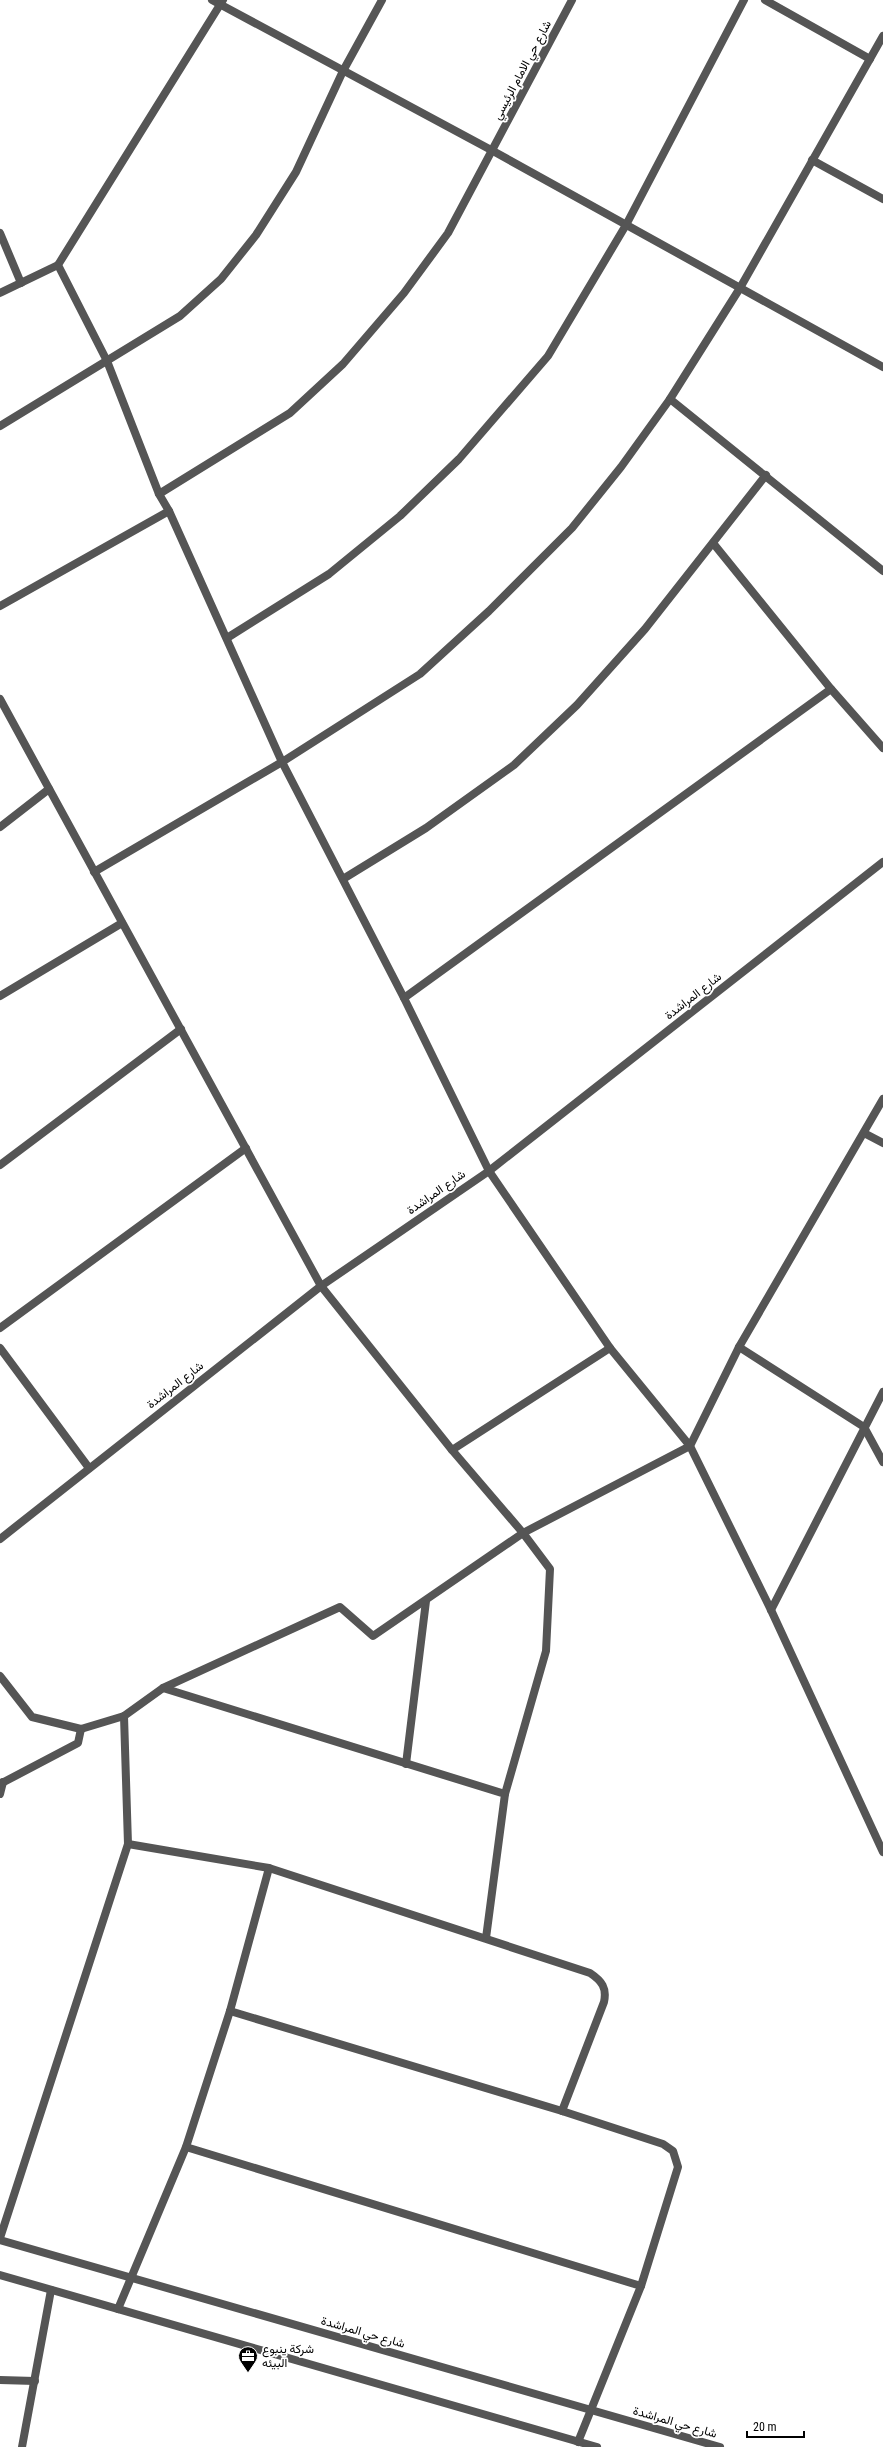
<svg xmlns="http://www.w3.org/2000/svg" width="883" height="2447" font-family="'Roboto Condensed',Vazirmatn,sans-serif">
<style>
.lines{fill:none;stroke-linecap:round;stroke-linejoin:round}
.minor{stroke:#555;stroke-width:8}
.tertiary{stroke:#555;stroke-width:8}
.labels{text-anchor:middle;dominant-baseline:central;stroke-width:3.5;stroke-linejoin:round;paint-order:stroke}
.street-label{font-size:12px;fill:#000;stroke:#fff}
.poi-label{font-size:12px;fill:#000;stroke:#fff;text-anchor:start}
</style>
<rect width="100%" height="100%" fill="#fff"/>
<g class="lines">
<g class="minor">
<path d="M 212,0 L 493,151 L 883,367"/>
<path d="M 223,0 L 58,265 L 107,361 L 159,494 L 169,511 L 282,762 L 404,998 L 489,1171 L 610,1348 L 690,1446 L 771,1610 L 883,1852"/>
<path d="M 765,0 L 870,59"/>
<path d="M 812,160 L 883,199"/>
<path d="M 0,233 L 21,283"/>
<path d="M 0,293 L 58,265"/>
<path d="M 670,399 L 883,571"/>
<path d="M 0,426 L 180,316 L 221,279 L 256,235 L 296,172 L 343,71 L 382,0"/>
<path d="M 159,494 L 290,413 L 343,364 L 404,293 L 448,233 L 572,0"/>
<path d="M 713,543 L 831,689 L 883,748"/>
<path d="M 0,606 L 169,511"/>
<path d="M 227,638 L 329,574 L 400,516 L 459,459 L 548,356 L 626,225 L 744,0"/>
<path d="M 0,699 L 321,1286 L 452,1450 L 610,1348"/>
<path d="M 0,827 L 49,789"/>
<path d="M 94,872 L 282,762 L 420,674 L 489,611 L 572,528 L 621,467 L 670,399 L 740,288 L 883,36"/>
<path d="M 343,879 L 426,828 L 514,765 L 577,705 L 645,629 L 766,475"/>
<path d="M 0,996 L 122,923"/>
<path d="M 404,998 L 831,689"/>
<path d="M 864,1133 L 883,1143"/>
<path d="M 0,1165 L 181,1029"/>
<path d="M 0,1328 L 246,1148"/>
<path d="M 739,1347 L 864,1427 L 883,1462"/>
<path d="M 0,1348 L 89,1468"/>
<path d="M 452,1450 L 523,1533 L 550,1569 L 546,1651 L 505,1794"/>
<path d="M 771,1610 L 883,1392"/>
<path d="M 0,1676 L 32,1717 L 81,1729 L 124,1716"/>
<path d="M 163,1688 L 505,1794 L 486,1938"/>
<path d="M 406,1764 L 426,1601"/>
<path d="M 0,1784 L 78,1743 L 81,1729"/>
<path d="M 0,1794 L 3,1782"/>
<path d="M 128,1844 L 269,1868 L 590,1973 C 602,1981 607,1988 604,2002 L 562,2111"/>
<path d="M 230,2011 L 562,2111 L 663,2144 L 673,2151 L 678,2167 L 641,2286"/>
<path d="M 186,2147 L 641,2286 L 578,2442"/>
<path d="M 0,2238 L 128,1844 L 124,1716 L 163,1688 L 340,1607 L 373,1636 L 523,1533 L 690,1446 L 739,1347 L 883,1099"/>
<path d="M 0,2240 L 720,2447"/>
<path d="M 0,2275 L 597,2447"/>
<path d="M 118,2309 L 186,2147 L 230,2011 L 269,1868"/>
<path d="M 0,2380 L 35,2381"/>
<path d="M 22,2447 L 51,2290"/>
</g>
<path class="tertiary" d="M 0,1539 L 321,1286 L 489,1171 L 883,862"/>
</g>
<defs>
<g id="office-pin" transform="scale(1)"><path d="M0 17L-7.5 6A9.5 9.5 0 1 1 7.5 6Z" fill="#000" stroke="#fff"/><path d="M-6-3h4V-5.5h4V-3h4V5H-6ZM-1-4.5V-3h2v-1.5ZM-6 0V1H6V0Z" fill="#fff"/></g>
</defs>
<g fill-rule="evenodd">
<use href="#office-pin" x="248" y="2356"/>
</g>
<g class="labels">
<g class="street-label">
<text transform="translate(522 70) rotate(-62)">شارع حي الامام الرئيسي</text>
<text transform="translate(693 996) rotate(-38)">شارع المراشدة</text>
<text transform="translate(436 1192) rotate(-35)">شارع المراشدة</text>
<text transform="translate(175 1385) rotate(-38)">شارع المراشدة</text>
<text transform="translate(363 2332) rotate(16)">شارع حي المراشدة</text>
<text transform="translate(675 2422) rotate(16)">شارع حي المراشدة</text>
</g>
<g class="poi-label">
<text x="262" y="2349">شركة ينبوع<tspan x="262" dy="14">البيئه</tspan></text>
</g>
</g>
<path d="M747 2431v6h57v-6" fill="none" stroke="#000000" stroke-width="2"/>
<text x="753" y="2431" font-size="12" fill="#000000" stroke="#ffffff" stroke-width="3" paint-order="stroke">20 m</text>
</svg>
